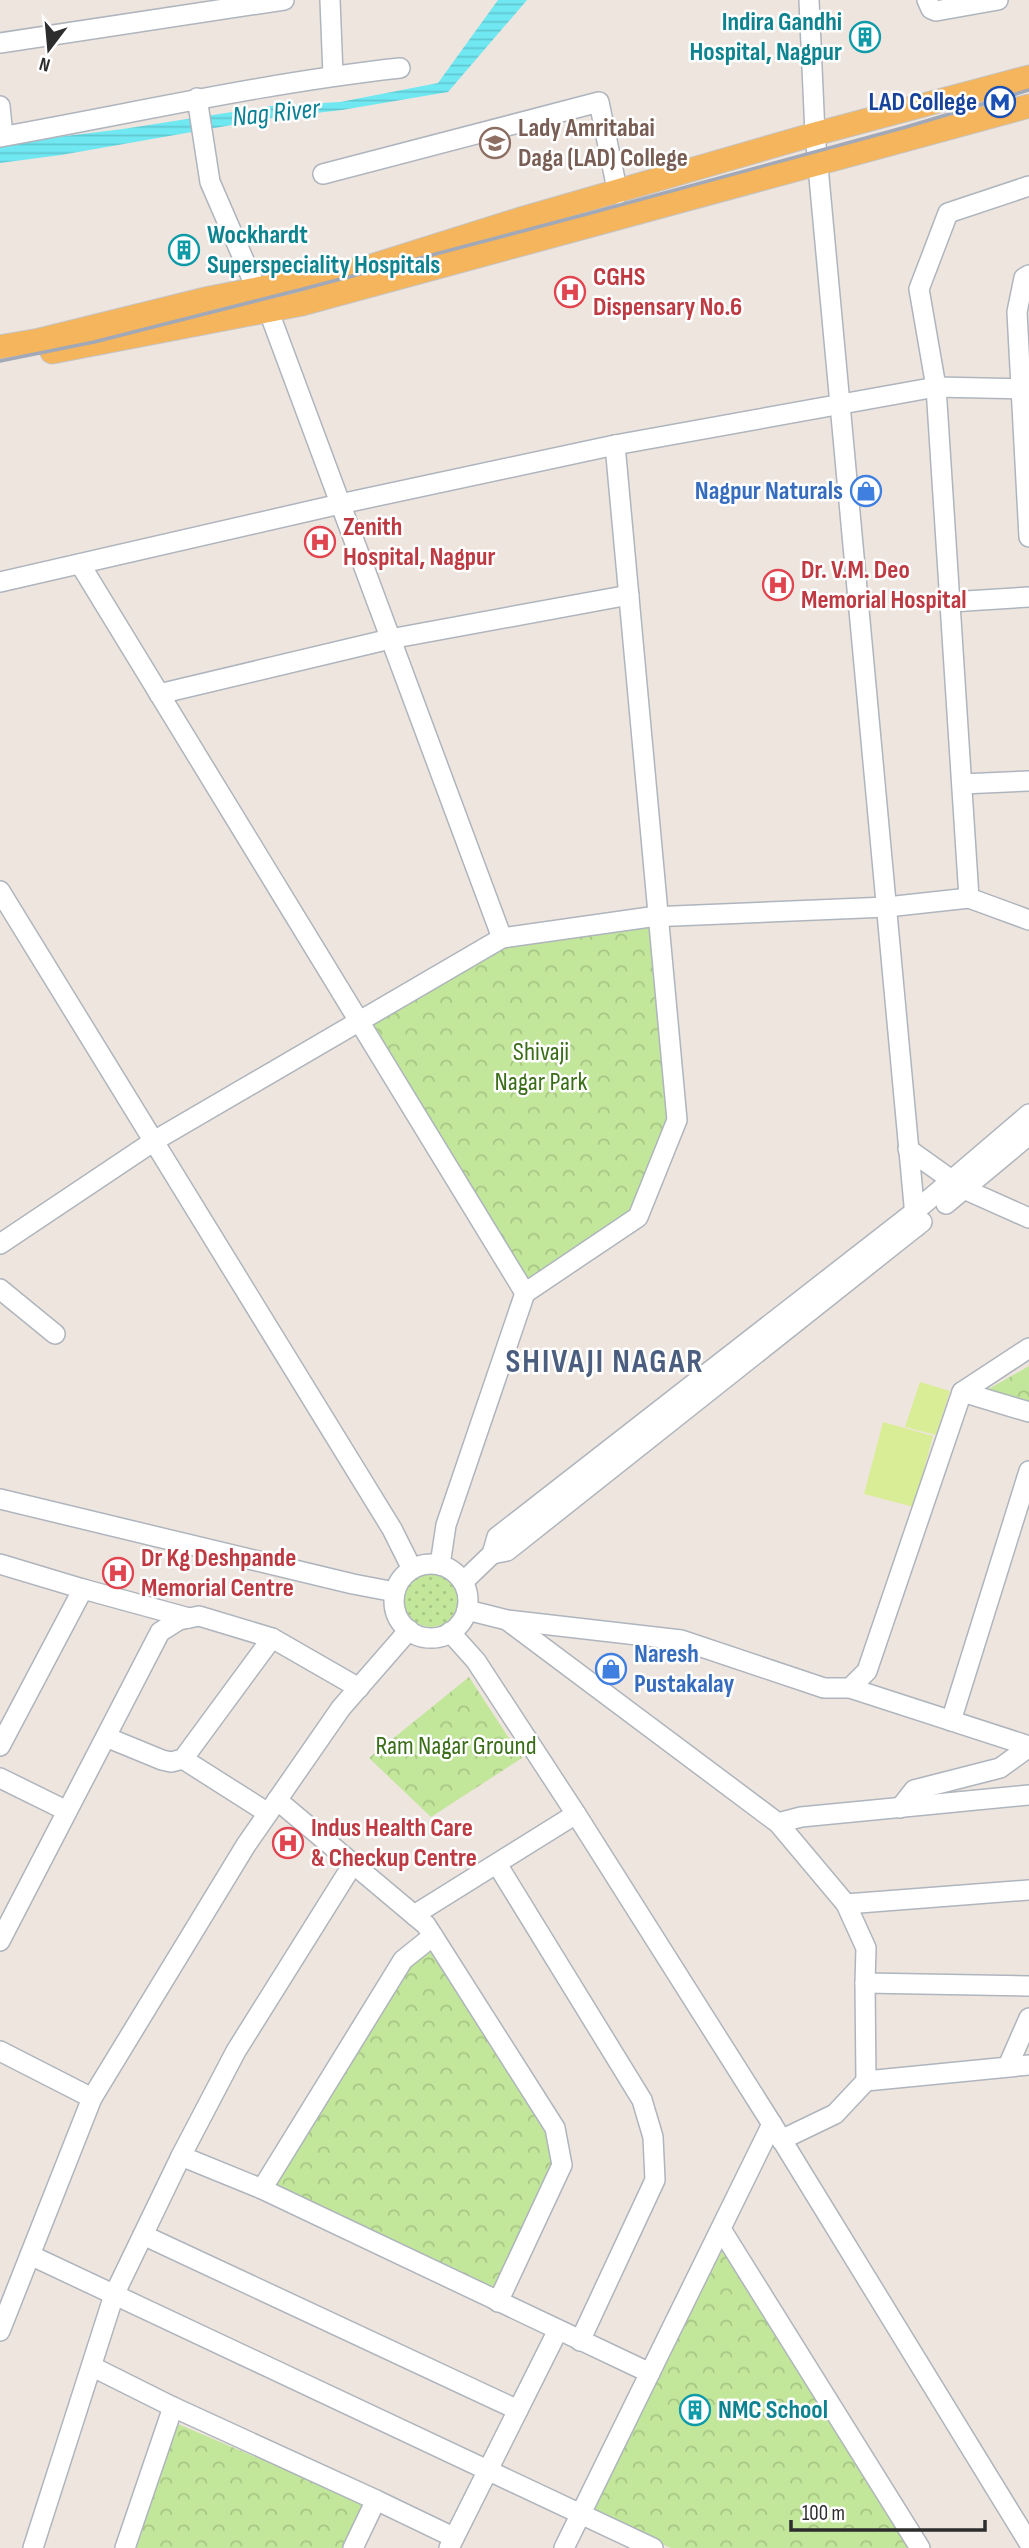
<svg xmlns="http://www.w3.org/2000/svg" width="1029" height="2548" font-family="'Sofia Sans Condensed',sans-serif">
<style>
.grass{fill:url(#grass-dots)}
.park{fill:url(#park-crowns)}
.pitch{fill:#d9ed96}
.water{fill:url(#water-rules)}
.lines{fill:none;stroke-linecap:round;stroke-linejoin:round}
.minor-casing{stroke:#afb5bd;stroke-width:22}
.major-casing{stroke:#c4c4c4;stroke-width:25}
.minor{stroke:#fff;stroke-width:19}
.major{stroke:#f5b55d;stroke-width:23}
.rail{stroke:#a1a8b7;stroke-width:3.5}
.labels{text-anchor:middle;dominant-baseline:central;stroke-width:5;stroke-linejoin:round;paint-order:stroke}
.culture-label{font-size:26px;font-weight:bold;fill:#0d838f;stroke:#fff;text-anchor:start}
.transit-label{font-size:26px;font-weight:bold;fill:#164399;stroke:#fff;text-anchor:end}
.education-label{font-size:26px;font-weight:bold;fill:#785e54;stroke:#fff;text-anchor:start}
.health-label{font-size:26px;font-weight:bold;fill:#be3a42;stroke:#fff;text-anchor:start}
.shop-label{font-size:26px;font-weight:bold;fill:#366cbe;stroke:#fff;text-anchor:end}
.park-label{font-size:26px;fill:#3a6e19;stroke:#fff}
.water-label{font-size:28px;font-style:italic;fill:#0b8095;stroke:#fff}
.district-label{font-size:33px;font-weight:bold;letter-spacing:2px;fill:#4b5e7f;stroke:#fff}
</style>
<defs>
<pattern id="grass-dots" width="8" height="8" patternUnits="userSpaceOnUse" patternTransform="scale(1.75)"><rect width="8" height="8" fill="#c2e69a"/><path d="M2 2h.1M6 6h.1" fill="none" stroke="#a7c685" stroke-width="1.8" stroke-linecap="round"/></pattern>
<pattern id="park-crowns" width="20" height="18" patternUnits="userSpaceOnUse" patternTransform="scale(1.75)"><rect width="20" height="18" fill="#c2e69a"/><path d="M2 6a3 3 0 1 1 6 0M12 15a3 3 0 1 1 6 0" fill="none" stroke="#a7c685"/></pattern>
<pattern id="water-rules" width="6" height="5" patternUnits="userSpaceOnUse" patternTransform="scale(1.75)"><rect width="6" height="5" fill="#70e8f2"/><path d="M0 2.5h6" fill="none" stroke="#61c7d0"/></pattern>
</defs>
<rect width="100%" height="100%" fill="#eee5df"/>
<circle class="grass" cx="431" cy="1600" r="27"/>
<g class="park">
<path d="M 658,917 L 676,1120 L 638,1217 L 525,1292 L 360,1022 L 502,938 Z"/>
<path d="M 1029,1366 L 1029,1408 L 985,1391 Z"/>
<path d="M 469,1677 L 522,1758 L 431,1817 L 369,1758 Z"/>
<path d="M 431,1949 L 546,2134 L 553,2165 L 493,2288 L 275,2184 L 413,1962 Z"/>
<path d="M 724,2247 L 910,2548 L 671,2548 L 591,2512 Z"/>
<path d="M 178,2424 L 364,2503 L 344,2548 L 136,2548 Z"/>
</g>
<g class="pitch">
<path d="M 920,1382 L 950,1391 L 936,1435 L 905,1427 Z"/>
<path d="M 883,1422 L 933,1436 L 914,1507 L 864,1494 Z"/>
</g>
<path class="water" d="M 498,0 L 527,0 L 448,92 L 342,110 L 272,118 L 61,155 L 0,163 L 0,144 L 123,129 L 271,106 L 340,102 L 438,83 Z"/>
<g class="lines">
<g class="minor-casing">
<g id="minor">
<path d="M 330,0 L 333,75"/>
<path d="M 809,0 L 815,134 L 916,1227"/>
<path d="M 927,0 L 931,9 L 936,11 L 998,0"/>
<path d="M 0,43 L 284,0"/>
<path d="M 197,98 L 210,182 L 256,288 L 269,312 L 502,938"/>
<path d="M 0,106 L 3,136"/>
<path d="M 0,137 C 134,113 264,83 400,68"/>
<path d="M 323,174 L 599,102 L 618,194"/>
<path d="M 1029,275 L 1024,278 L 1017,312 L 1029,537"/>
<path d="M 80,564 L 525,1293"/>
<path d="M 0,582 L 340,504 L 615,445 L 936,387 L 1029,389"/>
<path d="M 950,602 L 1029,597"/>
<path d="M 159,694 L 390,639 L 629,595"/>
<path d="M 962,784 L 1029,781"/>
<path d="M 0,891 L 392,1529 L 412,1569"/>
<path d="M 969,898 L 936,387 L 919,289 L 948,213 L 1029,186"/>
<path d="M 908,1149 L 964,1189 L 1029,1218"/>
<path d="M 946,1204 L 1029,1135"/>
<path d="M 0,1244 L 154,1141 L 502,938 L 650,917 L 887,907 L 969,898 L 1029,920"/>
<path d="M 0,1289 L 55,1334"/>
<path d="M 962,1392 L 1029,1412"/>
<path d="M 0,1499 L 353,1584 L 395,1592"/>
<path d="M 492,1554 L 507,1551 L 922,1222"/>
<path d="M 0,1564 L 83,1589 L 0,1746"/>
<circle cx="431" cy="1601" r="37"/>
<path d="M 440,1565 L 446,1525 L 525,1293 L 638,1217 L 677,1120 L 615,445"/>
<path d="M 463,1582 L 492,1554 L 497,1537 L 913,1213 L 1029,1114"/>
<path d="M 83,1589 L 189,1618"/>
<path d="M 467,1610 L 507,1620 L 681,1640 L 824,1688 L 850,1688 L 867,1671 L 962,1392 L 1029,1348"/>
<path d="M 508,1621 L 778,1823 L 801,1817 L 1029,1795"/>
<path d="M 450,1632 L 476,1661 L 576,1814 L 772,2124 L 1029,2543"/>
<path d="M 850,1688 L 1029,1746"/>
<path d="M 951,1721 L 1029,1471"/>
<path d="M 106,1737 L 162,1760 L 171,1762 L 183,1759 L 272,1638"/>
<path d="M 183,1759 L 268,1813"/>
<path d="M 0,1778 L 67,1811"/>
<path d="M 277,1800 L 426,1925 L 555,2128 L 562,2165 L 498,2302"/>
<path d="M 900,1808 L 914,1790 L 1000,1768 L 1029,1747"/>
<path d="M 778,1823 L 846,1904 L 866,1948 L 865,1983 L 1029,1986"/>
<path d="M 497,1864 L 642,2100 L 653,2137 L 655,2180 L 580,2341"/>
<path d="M 846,1904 L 1029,1890"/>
<path d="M 414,1915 L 576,1814"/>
<path d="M 0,1941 L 160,1632 L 179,1620 L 199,1616 L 272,1638 L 359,1688"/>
<path d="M 865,1983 L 866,2081"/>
<path d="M 0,2051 L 92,2098"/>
<path d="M 1008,2066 L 1029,2018"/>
<path d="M 781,2140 L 835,2114 L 866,2081 L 1029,2065"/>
<path d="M 181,2156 L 262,2189 L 650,2373"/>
<path d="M 262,2189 L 403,1960 L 433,1936"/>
<path d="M 721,2229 L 920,2548"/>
<path d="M 143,2235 L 518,2410"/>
<path d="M 30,2255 L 653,2548"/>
<path d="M 0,2331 L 92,2098 L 246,1845 L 341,1708 L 409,1630"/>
<path d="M 93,2367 L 173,2407 L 125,2548"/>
<path d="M 173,2407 L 376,2500 L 353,2548"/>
<path d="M 376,2500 L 453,2537"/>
<path d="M 33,2548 L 114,2295 L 181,2156 L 236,2051 L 353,1864"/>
<path d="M 449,2548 L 558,2330"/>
<path d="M 564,2548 L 772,2124"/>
</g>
</g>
<g class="major-casing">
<g id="major">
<path d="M 0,347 L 40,340 L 210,298 L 365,268 L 524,218 L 815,134 L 1029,77"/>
<path d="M 52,352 L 302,304 L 1029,106"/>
</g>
</g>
<use href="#minor" class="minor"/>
<use href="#major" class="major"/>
<path class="rail" d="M 0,361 L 94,342 L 303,289 L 587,214 L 906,127 L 1029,90"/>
</g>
<defs>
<g id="building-ring" transform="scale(1.575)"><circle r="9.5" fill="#fff" stroke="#0f9aa8" stroke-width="1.5"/><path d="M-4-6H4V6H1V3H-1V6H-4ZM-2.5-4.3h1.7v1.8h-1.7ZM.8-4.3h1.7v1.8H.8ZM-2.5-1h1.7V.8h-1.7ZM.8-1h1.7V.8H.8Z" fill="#0f9aa8"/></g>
<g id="metro-ring" transform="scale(1.575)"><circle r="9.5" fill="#fff" stroke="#1a4fb4" stroke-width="1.5"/><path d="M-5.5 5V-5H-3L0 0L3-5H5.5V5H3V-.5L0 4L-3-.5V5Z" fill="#1a4fb4"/></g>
<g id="university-ring" transform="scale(1.575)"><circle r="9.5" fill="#fff" stroke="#8d6e63" stroke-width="1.5"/><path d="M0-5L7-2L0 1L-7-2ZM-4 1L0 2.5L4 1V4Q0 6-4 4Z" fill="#8d6e63"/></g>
<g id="hospital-ring" transform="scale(1.575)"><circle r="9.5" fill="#fff" stroke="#e0444e" stroke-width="1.5"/><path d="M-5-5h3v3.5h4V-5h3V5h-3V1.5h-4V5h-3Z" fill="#e0444e"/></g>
<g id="shop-ring" transform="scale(1.575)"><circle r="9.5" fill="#fff" stroke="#3f7fe0" stroke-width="1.5"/><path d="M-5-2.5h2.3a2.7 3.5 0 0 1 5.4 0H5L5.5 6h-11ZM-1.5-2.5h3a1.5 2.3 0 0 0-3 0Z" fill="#3f7fe0"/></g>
</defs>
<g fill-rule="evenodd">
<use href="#building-ring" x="865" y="37"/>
<use href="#metro-ring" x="1000" y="102"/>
<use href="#university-ring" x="495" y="143"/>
<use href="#building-ring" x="184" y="250"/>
<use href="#hospital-ring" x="570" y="292"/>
<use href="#shop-ring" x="866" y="491"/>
<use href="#hospital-ring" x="320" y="542"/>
<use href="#hospital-ring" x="778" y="585"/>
<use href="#hospital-ring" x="118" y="1573"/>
<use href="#shop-ring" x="611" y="1669"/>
<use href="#hospital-ring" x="288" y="1843"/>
<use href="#building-ring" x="695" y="2410"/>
</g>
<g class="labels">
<g class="culture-label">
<text x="842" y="22" text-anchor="end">Indira Gandhi<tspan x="842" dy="30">Hospital, Nagpur</tspan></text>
<text x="207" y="235">Wockhardt<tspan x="207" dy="30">Superspeciality Hospitals</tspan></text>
<text x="718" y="2410">NMC School</text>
</g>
<g class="transit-label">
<text x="977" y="102">LAD College</text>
</g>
<g class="education-label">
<text x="518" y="128">Lady Amritabai<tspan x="518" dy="30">Daga (LAD) College</tspan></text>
</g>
<g class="health-label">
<text x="593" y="277">CGHS<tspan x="593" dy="30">Dispensary No.6</tspan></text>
<text x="343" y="527">Zenith<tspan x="343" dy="30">Hospital, Nagpur</tspan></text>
<text x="801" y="570">Dr. V.M. Deo<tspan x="801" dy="30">Memorial Hospital</tspan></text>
<text x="141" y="1558">Dr Kg Deshpande<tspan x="141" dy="30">Memorial Centre</tspan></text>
<text x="311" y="1828">Indus Health Care<tspan x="311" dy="30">&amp; Checkup Centre</tspan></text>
</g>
<g class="shop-label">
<text x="843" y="491">Nagpur Naturals</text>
<text x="634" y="1654" text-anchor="start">Naresh<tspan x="634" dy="30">Pustakalay</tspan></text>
</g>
<g class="park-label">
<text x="541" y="1052">Shivaji<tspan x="541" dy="30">Nagar Park</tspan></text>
<text x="456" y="1746">Ram Nagar Ground</text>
</g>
<g class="water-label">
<text transform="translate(276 113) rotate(-6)">Nag River</text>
</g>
<g class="district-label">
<text x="605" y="1362">SHIVAJI NAGAR</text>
</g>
</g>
<g transform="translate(49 49) rotate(196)" stroke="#ffffff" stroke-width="5" paint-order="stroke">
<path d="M0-5L12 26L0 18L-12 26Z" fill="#2d2d2d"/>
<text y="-10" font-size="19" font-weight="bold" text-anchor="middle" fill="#2d2d2d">N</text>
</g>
<path d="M791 2520v10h194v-10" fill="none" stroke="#2d2d2d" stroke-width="3.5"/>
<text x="802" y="2520" font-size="21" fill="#2d2d2d" stroke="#ffffff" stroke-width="5" paint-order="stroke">100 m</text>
</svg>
